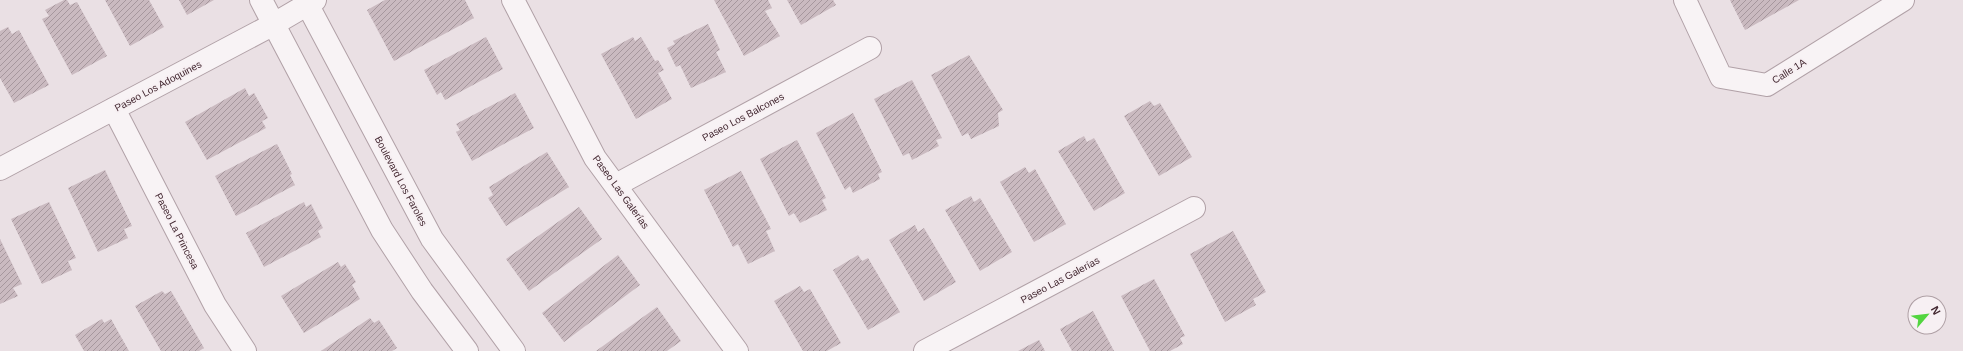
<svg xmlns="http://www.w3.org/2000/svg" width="1963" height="351" font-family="Helvetica,sans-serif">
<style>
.building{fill:url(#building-hatch)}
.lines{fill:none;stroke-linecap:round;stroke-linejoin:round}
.minor-casing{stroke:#b1a1a7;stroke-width:24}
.minor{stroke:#f8f3f5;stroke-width:22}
.labels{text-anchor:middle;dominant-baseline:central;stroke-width:4;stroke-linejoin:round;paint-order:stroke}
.street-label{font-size:10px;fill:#432831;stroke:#f7f0f3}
</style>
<defs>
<pattern id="building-hatch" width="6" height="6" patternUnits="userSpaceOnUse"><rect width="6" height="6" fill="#cabac0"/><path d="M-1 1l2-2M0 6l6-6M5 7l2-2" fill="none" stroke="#a6979d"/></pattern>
</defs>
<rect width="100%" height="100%" fill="#eae0e4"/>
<g class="building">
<path d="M 64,0 L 67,0 L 70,5 L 77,2 L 107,56 L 72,75 L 42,19 L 49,16 L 45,10 Z"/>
<path d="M 105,0 L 149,0 L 164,27 L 130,46 Z"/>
<path d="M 179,0 L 214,0 L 187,15 Z"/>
<path d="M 385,0 L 465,0 L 474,18 L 394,61 L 367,10 Z"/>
<path d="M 714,0 L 768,0 L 772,8 L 765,11 L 780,36 L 744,56 Z"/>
<path d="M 787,0 L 833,0 L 836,5 L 801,25 Z"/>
<path d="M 1730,0 L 1799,0 L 1745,30 Z"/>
<path d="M 708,24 L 720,50 L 716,52 L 726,72 L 691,88 L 680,65 L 676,67 L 667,48 L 675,44 L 673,41 Z"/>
<path d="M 8,27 L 12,34 L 19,30 L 49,85 L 14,103 L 0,78 L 0,31 Z"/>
<path d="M 486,37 L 503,69 L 445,100 L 441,92 L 437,95 L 424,70 Z"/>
<path d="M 633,37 L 635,41 L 641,37 L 655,61 L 658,60 L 664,70 L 658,73 L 672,99 L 636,119 L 601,54 Z"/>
<path d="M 969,55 L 1003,110 L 998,113 L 999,126 L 971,139 L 968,133 L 962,136 L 931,75 Z"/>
<path d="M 912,80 L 942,138 L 936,140 L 939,146 L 912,160 L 909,153 L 903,156 L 874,99 Z"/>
<path d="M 245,88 L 249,96 L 254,93 L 268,118 L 262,121 L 266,128 L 207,160 L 185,122 Z"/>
<path d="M 515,93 L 534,128 L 472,161 L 456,132 L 460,130 L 456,124 Z"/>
<path d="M 1150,101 L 1154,106 L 1160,103 L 1192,157 L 1159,176 L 1124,116 Z"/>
<path d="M 853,113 L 882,172 L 878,174 L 880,179 L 853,193 L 850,186 L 845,190 L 816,133 Z"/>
<path d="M 1084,136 L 1087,142 L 1094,138 L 1125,193 L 1094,211 L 1058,151 Z"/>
<path d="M 797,140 L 826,198 L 822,200 L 827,210 L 800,223 L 794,213 L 789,216 L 760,159 Z"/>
<path d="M 277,144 L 292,174 L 290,175 L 295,185 L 236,216 L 215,176 Z"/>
<path d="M 547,152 L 569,187 L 506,226 L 488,198 L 493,195 L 489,187 Z"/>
<path d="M 1025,167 L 1029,173 L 1035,169 L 1066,224 L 1034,242 L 1000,182 Z"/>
<path d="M 105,170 L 132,226 L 124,229 L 128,238 L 98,252 L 68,188 Z"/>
<path d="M 741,171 L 771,229 L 766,231 L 775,251 L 748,264 L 738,244 L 733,247 L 704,190 Z"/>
<path d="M 971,196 L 974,202 L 980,198 L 1012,252 L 980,271 L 945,210 Z"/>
<path d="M 49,202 L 76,258 L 68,261 L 72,270 L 42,284 L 11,219 Z"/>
<path d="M 304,202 L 306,207 L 311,204 L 323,228 L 318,231 L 321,237 L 264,267 L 246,233 Z"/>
<path d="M 579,207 L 602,239 L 529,291 L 506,259 Z"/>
<path d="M 915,225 L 918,232 L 924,228 L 956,282 L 924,301 L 889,240 Z"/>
<path d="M 1233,231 L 1266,292 L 1253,299 L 1256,305 L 1225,322 L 1190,254 Z"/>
<path d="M 0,239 L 22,284 L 13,288 L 18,296 L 0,304 Z"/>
<path d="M 618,255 L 640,285 L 564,342 L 542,313 Z"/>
<path d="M 858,255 L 862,261 L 868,258 L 900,312 L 868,330 L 833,270 Z"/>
<path d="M 338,262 L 341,267 L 345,264 L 356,282 L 352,285 L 360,299 L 304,333 L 281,296 Z"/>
<path d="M 1154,279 L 1185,336 L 1180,338 L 1183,344 L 1170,351 L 1150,351 L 1121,296 Z"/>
<path d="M 800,286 L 804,292 L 810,289 L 841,343 L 827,351 L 803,351 L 774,301 Z"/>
<path d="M 162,291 L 165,294 L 171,291 L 204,348 L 199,351 L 161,351 L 135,306 Z"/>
<path d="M 657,307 L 681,341 L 667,351 L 596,351 Z"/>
<path d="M 1093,311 L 1114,351 L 1072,351 L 1060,329 Z"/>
<path d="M 370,318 L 374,323 L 379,320 L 397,348 L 392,351 L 321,351 Z"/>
<path d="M 102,319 L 104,323 L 111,319 L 129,351 L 84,351 L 75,335 Z"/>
<path d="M 1039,340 L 1045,351 L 1018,351 Z"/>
</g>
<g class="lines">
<g class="minor-casing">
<g id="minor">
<path d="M 261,0 L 382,230 L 422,291 L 467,351"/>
<path d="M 305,0 L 432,239 L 514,351"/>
<path d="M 513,0 L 595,158 L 737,351"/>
<path d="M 1685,0 L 1721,77 L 1767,85 L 1903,0"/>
<path d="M 114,109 L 215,305 L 245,351"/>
<path d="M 0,169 L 274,24 L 315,0"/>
<path d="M 616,185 L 870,48"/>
<path d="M 925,351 L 1194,208"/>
</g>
</g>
<use href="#minor" class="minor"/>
</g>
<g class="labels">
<g class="street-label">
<text transform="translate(1789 71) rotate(-32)">Calle 1A</text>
<text transform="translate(158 86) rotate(-28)">Paseo Los Adoquines</text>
<text transform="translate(743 117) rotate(-28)">Paseo Los Balcones</text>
<text transform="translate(401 181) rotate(62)">Boulevard Los Faroles</text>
<text transform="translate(621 192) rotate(54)">Paseo Las Galerías</text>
<text transform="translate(177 231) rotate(63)">Paseo La Princesa</text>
<text transform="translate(1060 280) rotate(-28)">Paseo Las Galerías</text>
</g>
</g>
<g transform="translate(1927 315) rotate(62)"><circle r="19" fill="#f7f0f3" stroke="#afa0a5"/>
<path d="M0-3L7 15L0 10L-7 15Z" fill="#52d53f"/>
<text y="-6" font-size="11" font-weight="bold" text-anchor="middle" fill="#432831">N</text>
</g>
</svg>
